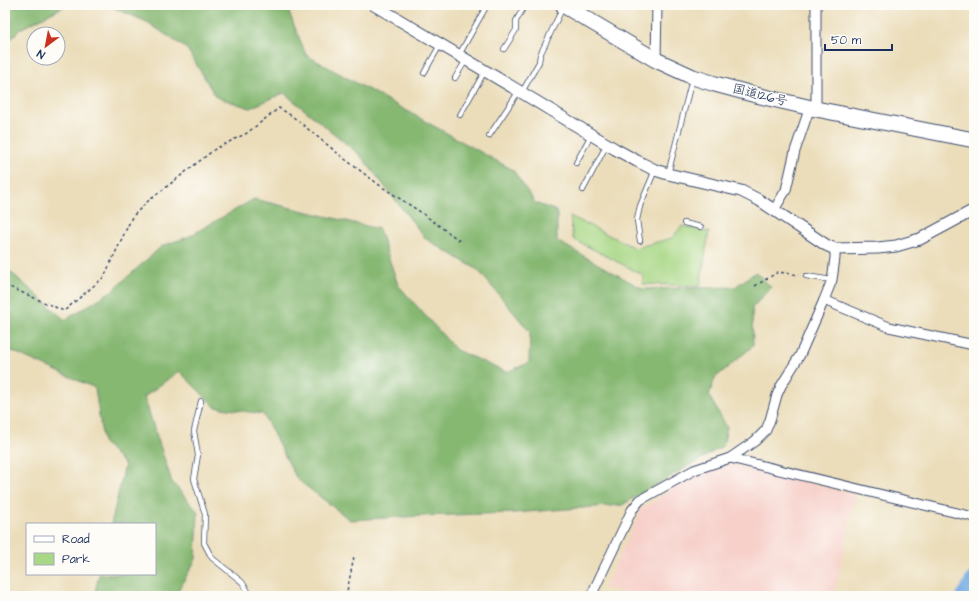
<svg xmlns="http://www.w3.org/2000/svg" width="979" height="601" font-family="'Architects Daughter','Klee One',sans-serif">
<style>
.built{fill:#f7d0ca}
.green{fill:#a8d785;stroke:#628372}
.forest{fill:#86b872;stroke:#507468}
.lines{fill:none;stroke-linecap:round;stroke-linejoin:round}
.river{stroke:#74ace3;stroke-width:16}
.service-casing{stroke:#3a496c;stroke-width:6}
.minor-casing{stroke:#3a496c;stroke-width:11}
.tertiary-casing{stroke:#3a496c;stroke-width:13}
.trunk-casing{stroke:#3a496c;stroke-width:17}
.path{stroke:#3a496c;stroke-width:1.5;stroke-dasharray:3 3;stroke-linecap:butt}
.service{stroke:#fff;stroke-width:4.5}
.minor{stroke:#fff;stroke-width:9}
.tertiary{stroke:#fff;stroke-width:11}
.trunk{stroke:#fff;stroke-width:15}
.labels{text-anchor:middle;dominant-baseline:central;stroke-width:3;stroke-linejoin:round;paint-order:stroke}
.street-label{font-size:13px;fill:#1b2f5e;stroke:#fdfcf7}
</style>
<rect width="100%" height="100%" fill="#fdfcf7"/>
<filter id="ink" filterUnits="userSpaceOnUse"><feTurbulence type="fractalNoise" baseFrequency=".025" numOctaves="2"/><feDisplacementMap in="SourceGraphic" scale="8" xChannelSelector="R" yChannelSelector="G"/><feConvolveMatrix kernelMatrix="1 2 1 2 8 2 1 2 1" color-interpolation-filters="sRGB"/></filter>
<filter id="wash" filterUnits="userSpaceOnUse"><feTurbulence type="fractalNoise" baseFrequency=".012" numOctaves="4" result="noise"/><feDisplacementMap in="SourceGraphic" scale="16" xChannelSelector="R" yChannelSelector="G"/><feGaussianBlur stdDeviation="0.9" result="paint"/><feColorMatrix in="noise" values="0 0 0 0 0 0 0 0 0 0 0 0 0 0 0 0 0 1.4 0 .05"/><feComposite in="paint" operator="in"/></filter>
<g filter="url(#wash)">
<rect width="100%" height="100%" fill="#ebddba"/>
<path class="built" d="M 731,464 L 855,494 L 834,596 L 640,596 L 604,588 L 642,508 L 691,477 Z"/>
<path class="green" d="M 570,216 L 635,248 L 672,238 L 682,226 L 709,232 L 700,286 L 643,284 L 643,275 L 573,239 Z"/>
<g class="forest">
<path d="M 5,5 L 67,5 L 20,29 L 5,46 Z"/>
<path d="M 108,5 L 286,5 L 306,55 L 513,170 L 535,203 L 557,211 L 557,241 L 643,289 L 735,287 L 756,272 L 771,287 L 752,308 L 753,346 L 715,378 L 709,396 L 727,427 L 723,446 L 622,505 L 513,513 L 421,516 L 350,520 L 297,479 L 263,414 L 215,407 L 179,371 L 144,397 L 172,482 L 198,512 L 196,559 L 175,596 L 91,596 L 95,592 L 99,574 L 155,574 L 155,524 L 111,524 L 125,465 L 103,442 L 95,388 L 5,348 L 5,267 L 65,320 L 113,290 L 162,246 L 188,237 L 254,199 L 379,229 L 398,285 L 456,350 L 506,372 L 529,363 L 530,332 L 478,270 L 426,239 L 360,155 L 284,93 L 250,108 L 216,97 L 187,49 L 147,22 Z"/>
</g>
<g class="lines">
<path class="river" d="M 964,596 L 974,579"/>
</g>
</g>
<g filter="url(#ink)">
<g class="lines">
<g class="service-casing">
<g id="service">
<path d="M 5,8 L 6,5"/>
<path d="M 504,49 L 516,30 L 516,21 L 525,5"/>
<path d="M 459,55 L 487,5"/>
<path d="M 424,73 L 440,45"/>
<path d="M 455,78 L 466,60"/>
<path d="M 522,92 L 539,62 L 540,55 L 563,7"/>
<path d="M 460,115 L 485,71"/>
<path d="M 489,136 L 519,91"/>
<path d="M 576,163 L 591,135"/>
<path d="M 668,174 L 692,79"/>
<path d="M 583,190 L 607,144"/>
<path d="M 684,223 L 701,227"/>
<path d="M 640,241 L 637,220 L 640,206 L 655,170"/>
<path d="M 806,276 L 832,280"/>
<path d="M 201,401 L 194,431 L 198,455 L 194,479 L 205,514 L 204,543 L 212,558 L 242,582 L 251,596"/>
</g>
</g>
<g class="minor-casing">
<g id="minor">
<path d="M 656,60 L 657,5"/>
<path d="M 816,109 L 816,5"/>
<path d="M 774,210 L 786,190 L 795,151 L 810,107"/>
<path d="M 824,300 L 889,327 L 974,345"/>
<path d="M 730,458 L 974,517"/>
<path d="M 591,596 L 632,510 L 640,500 L 694,470 L 730,458 L 755,441 L 766,430 L 770,420 L 777,395 L 781,386 L 800,355 L 824,300 L 832,280 L 835,258 L 835,249"/>
</g>
</g>
<g class="tertiary-casing">
<path id="tertiary" d="M 374,5 L 519,91 L 615,149 L 637,161 L 655,170 L 668,174 L 741,191 L 759,200 L 826,245 L 835,249 L 878,248 L 896,246 L 920,239 L 974,210"/>
</g>
<g class="trunk-casing">
<path id="trunk" d="M 563,5 L 656,60 L 693,77 L 715,84 L 756,95 L 816,109 L 974,140"/>
</g>
<g class="path">
<path d="M 5,285 L 64,311 L 104,277 L 132,217 L 147,202 L 215,149 L 247,133 L 279,108 L 292,116 L 346,160 L 382,187 L 419,211 L 460,241"/>
<path d="M 755,286 L 778,272 L 799,275"/>
<path d="M 601,593 L 613,596"/>
<path d="M 346,596 L 354,557"/>
</g>
<use href="#service" class="service"/>
<use href="#minor" class="minor"/>
<use href="#tertiary" class="tertiary"/>
<use href="#trunk" class="trunk"/>
</g>
</g>
<g class="labels">
<g class="street-label">
<text transform="translate(760 95) rotate(14)">国道126号</text>
</g>
</g>
<rect width="979" height="601" fill="none" stroke="#fdfcf7" stroke-width="20"/>
<rect x="26" y="523" width="130" height="52" fill="#fdfcf7" stroke="#a3aaba"/>
<rect x="34" y="536" width="20" height="6" fill="#ffffff" stroke="#a3aaba"/>
<text x="62" y="543" font-size="12" fill="#1b2f5e">Road</text>
<rect x="34" y="553" width="20" height="12" fill="#a8d785" stroke="#a3aaba"/>
<text x="62" y="563" font-size="12" fill="#1b2f5e">Park</text>
<g transform="translate(46 46) rotate(212)"><circle r="19" fill="#fdfcf7" stroke="#a3aaba"/>
<path d="M0-3L7 15L0 10L-7 15Z" fill="#c8321e"/>
<text y="-6" font-size="11" font-weight="bold" text-anchor="middle" fill="#1b2f5e">N</text>
</g>
<path d="M825 44v6h67v-6" fill="none" stroke="#1b2f5e" stroke-width="2"/>
<text x="831" y="44" font-size="12" fill="#1b2f5e" stroke="#fdfcf7" stroke-width="3" paint-order="stroke">50 m</text>
</svg>
